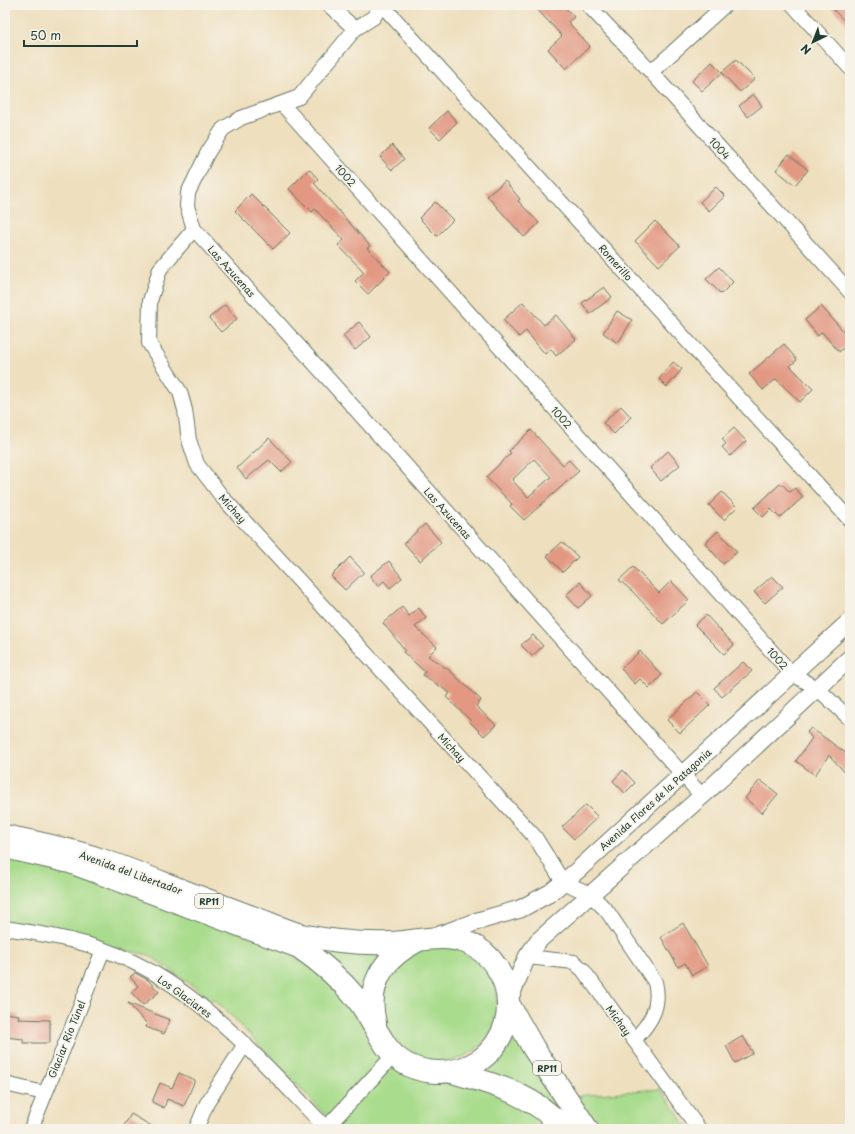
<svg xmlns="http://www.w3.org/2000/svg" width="855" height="1134" font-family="'Playpen Sans',sans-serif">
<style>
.green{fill:#a9dc8c;stroke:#648c60}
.building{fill:#e29882;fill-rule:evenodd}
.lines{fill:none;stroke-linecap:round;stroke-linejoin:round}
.minor-casing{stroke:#677664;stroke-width:16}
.tertiary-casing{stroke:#677664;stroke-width:19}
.primary-casing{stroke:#677664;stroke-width:24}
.minor{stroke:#fff;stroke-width:14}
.tertiary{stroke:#fff;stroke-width:17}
.primary{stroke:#fff;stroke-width:22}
.labels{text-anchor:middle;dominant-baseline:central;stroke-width:3.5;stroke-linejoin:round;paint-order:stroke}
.shield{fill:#f7f3e8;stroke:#60746a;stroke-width:1}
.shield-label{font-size:9px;font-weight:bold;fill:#1f3d34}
.street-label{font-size:10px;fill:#1f3d34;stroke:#f7f3e8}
</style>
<rect width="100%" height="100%" fill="#f7f3e8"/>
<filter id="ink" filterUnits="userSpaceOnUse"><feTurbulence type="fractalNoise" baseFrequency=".025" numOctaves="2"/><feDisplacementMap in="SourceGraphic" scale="8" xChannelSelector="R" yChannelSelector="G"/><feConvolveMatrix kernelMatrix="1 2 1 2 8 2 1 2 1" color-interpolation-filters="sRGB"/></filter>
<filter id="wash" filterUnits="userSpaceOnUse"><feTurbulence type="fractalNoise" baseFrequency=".012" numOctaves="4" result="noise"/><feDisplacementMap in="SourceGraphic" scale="16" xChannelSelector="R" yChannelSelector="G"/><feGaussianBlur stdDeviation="0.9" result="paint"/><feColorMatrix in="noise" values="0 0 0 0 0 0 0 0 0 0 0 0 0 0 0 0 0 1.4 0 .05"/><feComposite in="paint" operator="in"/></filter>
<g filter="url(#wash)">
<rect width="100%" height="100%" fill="#eedfbe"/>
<g class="green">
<path d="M 5,856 L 69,871 L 280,947 L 329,979 L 383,1052 L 483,1072 L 504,1055 L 516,1038 L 562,1101 L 585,1095 L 660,1089 L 689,1129 L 339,1129 L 223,1007 L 149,955 L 5,927 Z"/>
<path d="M 305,942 L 392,949 L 367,1000 Z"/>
<circle cx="440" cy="1004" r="58"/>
</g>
<g id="blocks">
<g class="building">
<path d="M 533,5 L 563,5 L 574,17 L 568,22 L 590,46 L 566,69 L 548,49 L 562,36 Z"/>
<path d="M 829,5 L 850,5 L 850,27 Z"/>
<path d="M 736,60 L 755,79 L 740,92 L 722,73 L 702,91 L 692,81 L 712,62 L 722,72 Z"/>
<path d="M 753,94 L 762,106 L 748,117 L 739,106 Z"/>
<path d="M 447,111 L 457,122 L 440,139 L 429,128 Z"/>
<path d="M 392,145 L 404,159 L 392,170 L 380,157 Z"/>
<path d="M 789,154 L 808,170 L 795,185 L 776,170 Z"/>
<path d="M 309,169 L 318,179 L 314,183 L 370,246 L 367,248 L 390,272 L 368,294 L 355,281 L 364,272 L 338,245 L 344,240 L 315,209 L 312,212 L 289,189 Z"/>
<path d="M 505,181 L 520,199 L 518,201 L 539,223 L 524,237 L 487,196 Z"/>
<path d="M 716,187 L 725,196 L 709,211 L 700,202 Z"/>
<path d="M 251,194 L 290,233 L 273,249 L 235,211 Z"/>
<path d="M 435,202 L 453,220 L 437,236 L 419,218 Z"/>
<path d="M 655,221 L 680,246 L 659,266 L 635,241 Z"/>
<path d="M 719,267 L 733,282 L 721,294 L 706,279 Z"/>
<path d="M 604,287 L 612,297 L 590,314 L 582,303 Z"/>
<path d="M 523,302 L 544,325 L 556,315 L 576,339 L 556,356 L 551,349 L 545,354 L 526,331 L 519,337 L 503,320 Z"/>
<path d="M 225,305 L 237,319 L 221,332 L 209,318 Z"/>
<path d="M 821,306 L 844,332 L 850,327 L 850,342 L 839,352 L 822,332 L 818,336 L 805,320 Z"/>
<path d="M 617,311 L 632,320 L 618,343 L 603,333 Z"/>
<path d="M 359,322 L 371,337 L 355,350 L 343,336 Z"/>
<path d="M 784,344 L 797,360 L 790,366 L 813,389 L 800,402 L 776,379 L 763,390 L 749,374 Z"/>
<path d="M 673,362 L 682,369 L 667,387 L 659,379 Z"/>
<path d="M 621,406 L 631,417 L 614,434 L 603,423 Z"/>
<path d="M 734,428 L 746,441 L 730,456 L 722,447 L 726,444 L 722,439 Z"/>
<path d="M 531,430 L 563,465 L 569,460 L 579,471 L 524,520 L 510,506 L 512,504 L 486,477 L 511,453 L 509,451 ZM 534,459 L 551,477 L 528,497 L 512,480 Z"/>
<path d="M 269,438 L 292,462 L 281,472 L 269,460 L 246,479 L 237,468 Z"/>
<path d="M 668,451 L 680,465 L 661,481 L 650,468 Z"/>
<path d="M 781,483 L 790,492 L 795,488 L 803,497 L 780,518 L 771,509 L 763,517 L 754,508 Z"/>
<path d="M 722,492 L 737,507 L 724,520 L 709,505 Z"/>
<path d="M 425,524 L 441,542 L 420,561 L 404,543 Z"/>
<path d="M 718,531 L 737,552 L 723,564 L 705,543 Z"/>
<path d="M 562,542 L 578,557 L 563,572 L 547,556 Z"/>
<path d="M 350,557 L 364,572 L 345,590 L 331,576 Z"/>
<path d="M 389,561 L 402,578 L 390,588 L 384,581 L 378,586 L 370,576 Z"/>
<path d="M 633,567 L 659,593 L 671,581 L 689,600 L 663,624 L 632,591 L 619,580 Z"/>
<path d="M 772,576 L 783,587 L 765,603 L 754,592 Z"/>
<path d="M 580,582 L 592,596 L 578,608 L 566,595 Z"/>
<path d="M 402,607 L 409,616 L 419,608 L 426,618 L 415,627 L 437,647 L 428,656 L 449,670 L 481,700 L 476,706 L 496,725 L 484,736 L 470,722 L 471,721 L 446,697 L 450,693 L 423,675 L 425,672 L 403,652 L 405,650 L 383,623 Z"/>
<path d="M 706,615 L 734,645 L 724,654 L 695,625 Z"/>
<path d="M 533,635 L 543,646 L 532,656 L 521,645 Z"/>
<path d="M 640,651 L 662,675 L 649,688 L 640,679 L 635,684 L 621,669 Z"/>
<path d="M 743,662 L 752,671 L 722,697 L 714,688 Z"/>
<path d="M 697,692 L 710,705 L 680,733 L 667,720 Z"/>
<path d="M 811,728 L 850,756 L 850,778 L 829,755 L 815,775 L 796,761 L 812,738 L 807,732 Z"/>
<path d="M 623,770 L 635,783 L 625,793 L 613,781 Z"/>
<path d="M 760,780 L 778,794 L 762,813 L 745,798 Z"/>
<path d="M 586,805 L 598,817 L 574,839 L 562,827 Z"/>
<path d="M 683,923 L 708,966 L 692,975 L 685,963 L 678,967 L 661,937 Z"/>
<path d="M 135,973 L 148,980 L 159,992 L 143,1005 L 131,992 L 138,986 L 130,977 Z"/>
<path d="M 128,1003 L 170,1020 L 164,1034 L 146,1027 L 147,1024 Z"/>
<path d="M 5,1013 L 19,1015 L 18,1019 L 50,1020 L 50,1043 L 23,1043 L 23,1039 L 5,1037 Z"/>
<path d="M 743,1036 L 753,1053 L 735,1063 L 726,1046 Z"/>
<path d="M 179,1073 L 195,1080 L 184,1106 L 167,1099 L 164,1108 L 152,1102 L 160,1083 L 172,1088 Z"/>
<path d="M 131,1114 L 157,1129 L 122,1129 Z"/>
</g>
</g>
</g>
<g filter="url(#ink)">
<use href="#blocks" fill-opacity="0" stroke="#677664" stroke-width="1"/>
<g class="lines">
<g class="minor-casing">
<g id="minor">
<path d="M 329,5 L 355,29"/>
<path d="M 381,5 L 374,17 L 355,29 L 299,97 L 241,118 L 223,129 L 208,152 L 188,193 L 187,206 L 194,229 L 702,796"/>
<path d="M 382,5 L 850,520"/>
<path d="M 588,5 L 651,72 L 850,292"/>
<path d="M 793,5 L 850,68"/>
<path d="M 651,72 L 725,5"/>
<path d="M 282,104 L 792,674 L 817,688 L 850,719"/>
<path d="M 194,229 L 160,269 L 150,301 L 149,343 L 180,392 L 185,410 L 189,440 L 197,464 L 223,498 L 535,837 L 563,882 L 590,894 L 607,911 L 655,982 C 661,1007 651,1022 634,1040"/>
<path d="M 5,928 C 49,935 93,942 133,962 C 208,998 270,1070 327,1129"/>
<path d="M 527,957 L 574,962 L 583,970 L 699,1129"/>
<path d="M 5,1084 L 44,1093"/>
<path d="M 326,1128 L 394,1055"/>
<path d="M 31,1129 L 103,950"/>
<path d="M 196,1129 L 207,1103 L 245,1044"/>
</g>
</g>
<g class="tertiary-casing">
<g id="tertiary">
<path d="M 437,936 L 478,921 L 520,909 L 550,893 L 578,870 L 850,621"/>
<path d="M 508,1002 L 527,957 L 538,941 L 702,796 L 850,658"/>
</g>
</g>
<g class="primary-casing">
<g id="primary">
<path d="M 5,836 C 38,843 70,849 102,860 C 137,872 172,887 207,900 C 227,908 248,915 268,923 C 279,927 290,932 301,935 C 330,941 361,944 391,943 C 418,942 442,932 468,943 C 492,953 508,979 508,1004 C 509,1026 497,1048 480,1060 C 451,1079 408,1076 387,1047 C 376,1032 369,1014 357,999 C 340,979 321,962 299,947 L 70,862 L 5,847"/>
<path d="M 509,1005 L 534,1049 L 587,1129"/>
<path d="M 375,1023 C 366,986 382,959 415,942"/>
<path d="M 452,1072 C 496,1085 533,1094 565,1129"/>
</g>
</g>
<use href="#minor" class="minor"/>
<use href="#tertiary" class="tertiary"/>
<use href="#primary" class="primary"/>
</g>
</g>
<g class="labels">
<g class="shield">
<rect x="195" y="894" width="28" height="14" rx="3"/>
<rect x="533" y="1061" width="28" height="14" rx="3"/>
</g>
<g class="shield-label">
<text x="209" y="901">RP11</text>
<text x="547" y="1068">RP11</text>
</g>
<g class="street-label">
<text transform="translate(720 148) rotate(48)">1004</text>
<text transform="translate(346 175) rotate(48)">1002</text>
<text transform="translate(616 262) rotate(48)">Romerillo</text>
<text transform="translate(232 271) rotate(48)">Las Azucenas</text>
<text transform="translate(562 417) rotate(48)">1002</text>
<text transform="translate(233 508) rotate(48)">Michay</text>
<text transform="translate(448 513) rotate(48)">Las Azucenas</text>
<text transform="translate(778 658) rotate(48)">1002</text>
<text transform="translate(452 747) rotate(47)">Michay</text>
<text transform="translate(655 799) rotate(-42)">Avenida Flores de la Patagonia</text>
<text transform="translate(131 872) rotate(20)">Avenida del Libertador</text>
<text transform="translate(185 996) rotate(36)">Los Glaciares</text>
<text transform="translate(619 1020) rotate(54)">Michay</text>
<text transform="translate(66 1039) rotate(-68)">Glaciar Río Túnel</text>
</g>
</g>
<rect width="855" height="1134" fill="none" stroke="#f7f3e8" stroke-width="20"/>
<g transform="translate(813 42) rotate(223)" stroke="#f7f3e8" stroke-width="3" paint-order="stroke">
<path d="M0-3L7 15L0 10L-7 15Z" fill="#1f3d34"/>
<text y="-6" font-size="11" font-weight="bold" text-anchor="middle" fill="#1f3d34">N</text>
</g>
<path d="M24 40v6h113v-6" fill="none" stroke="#1f3d34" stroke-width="2"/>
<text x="30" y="40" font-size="12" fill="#1f3d34" stroke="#f7f3e8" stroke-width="3" paint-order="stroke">50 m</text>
</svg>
